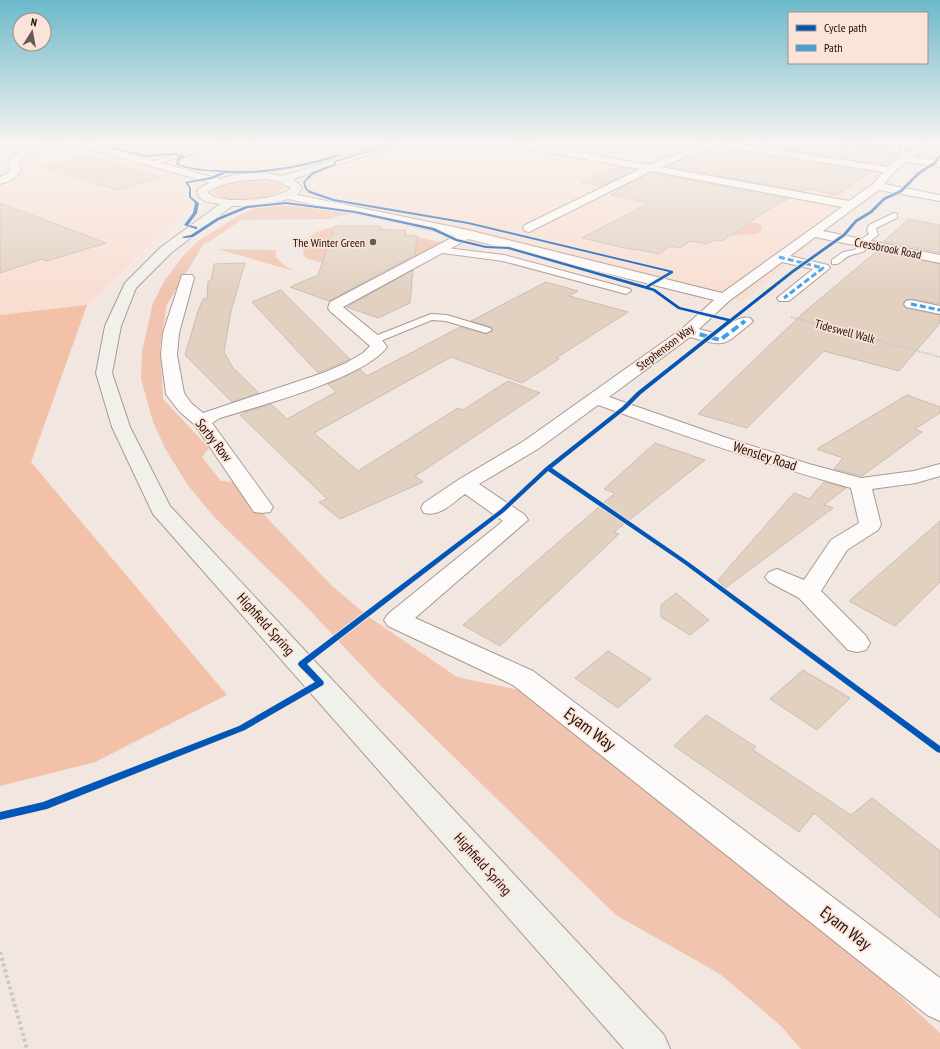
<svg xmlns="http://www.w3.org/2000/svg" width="940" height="1049" font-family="'PT Sans Narrow',sans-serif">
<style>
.built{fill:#f8ded1}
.green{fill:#f0c4af}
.forest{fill:#f3c1a8}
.building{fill:#e2d1c1;stroke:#cabdb3}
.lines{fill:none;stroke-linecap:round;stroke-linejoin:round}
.service-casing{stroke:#a89a92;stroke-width:2}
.pedestrian-casing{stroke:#a89a92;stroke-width:2}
.minor-casing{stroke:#a89a92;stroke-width:2}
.secondary-casing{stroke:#a89a92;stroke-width:2}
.path-far1{stroke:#ccc7c4;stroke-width:2;stroke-dasharray:1.5 1.5;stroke-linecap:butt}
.path{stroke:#ccc7c4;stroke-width:4;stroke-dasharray:3 3;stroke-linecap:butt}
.service{fill:#fdfbfa;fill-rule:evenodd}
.pedestrian{fill:#fdfbfa;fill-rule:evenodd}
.minor{fill:#fdfbfa;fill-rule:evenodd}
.secondary{fill:#f2f0eb;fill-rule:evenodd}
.quiet-far2{stroke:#3da1e9;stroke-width:2.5;stroke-dasharray:4.5 2.5;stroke-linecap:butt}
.quiet-far1{stroke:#3da1e9;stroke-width:3;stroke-dasharray:6 3;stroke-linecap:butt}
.quiet{stroke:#3da1e9;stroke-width:4;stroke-dasharray:8 4;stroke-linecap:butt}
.cycleway-casing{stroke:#fae3d8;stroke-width:2}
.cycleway{fill:#0057b8;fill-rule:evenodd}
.poi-dot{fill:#6a5952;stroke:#fae3d8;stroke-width:1.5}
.labels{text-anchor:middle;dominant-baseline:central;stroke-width:3.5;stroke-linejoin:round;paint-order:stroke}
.far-poi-label{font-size:12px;fill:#200d05;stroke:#fae3d8;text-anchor:end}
.far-street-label{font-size:12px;fill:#200d05;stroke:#fae3d8}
.street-label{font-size:14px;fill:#200d05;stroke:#fae3d8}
.near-street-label{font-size:17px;fill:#200d05;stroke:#fae3d8}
</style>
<rect width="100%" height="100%" fill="#f2e6e0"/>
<path class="built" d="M 0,144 L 930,144 L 743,301 L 308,195 L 288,184 L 275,180 L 235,176 L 223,177 L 87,305 L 0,315 Z"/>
<g class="green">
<path d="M 252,180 L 272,181 L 283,186 L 283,189 C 272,199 220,207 214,191 L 222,185 Z"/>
<path d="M 280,204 L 311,206 L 353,213 L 333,218 L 332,219 L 241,220 L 209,242 L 205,242 L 167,304 L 160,347 L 163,399 L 209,448 L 202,457 L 221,481 L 236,482 L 248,498 L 332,586 L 369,617 L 457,677 L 525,691 L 782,886 L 940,1033 L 940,1049 L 801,1049 L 781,1026 L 720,974 L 616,915 L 375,680 L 302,602 L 215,518 L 187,484 L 165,448 L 153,422 L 141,379 L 142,351 L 153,303 L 165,280 L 184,255 L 198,241 L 241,214 L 256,208 Z"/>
<path d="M 725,218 L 761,224 L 762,229 L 758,234 L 734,235 L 711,230 Z"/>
<path d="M 338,226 L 375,226 L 443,243 L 383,272 L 343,269 L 306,258 L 303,254 C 307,231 318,231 338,226 Z"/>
<path d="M 218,249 L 277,250 L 275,256 L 285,266 L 294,271 Z"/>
</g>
<path class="forest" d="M 87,305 L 31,462 L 227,695 L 95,762 L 0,786 L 0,315 Z"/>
<g class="building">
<path d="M 713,144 L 718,144 L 724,148 L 871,172 L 836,195 L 807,189 L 803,191 L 666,166 L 712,147 Z"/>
<path d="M 748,144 L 827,144 L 897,155 L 882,165 Z"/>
<path d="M 88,156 L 162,177 L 118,190 L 43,167 Z"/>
<path d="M 619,167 L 635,170 L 601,186 L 581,182 Z"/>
<path d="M 650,173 L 652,173 L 789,199 L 772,207 L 722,241 L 714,240 L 707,244 L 691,241 L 679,248 L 670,246 L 659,254 L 636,249 L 634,250 L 582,238 L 649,203 L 611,195 L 620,190 L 617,190 Z"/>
<path d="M 0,203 L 106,243 L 47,261 L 42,259 L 0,273 Z"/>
<path d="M 909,219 L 940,225 L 940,253 L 884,241 Z"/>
<path d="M 335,226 L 380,226 L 379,230 L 406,230 L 405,236 L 417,236 L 415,255 L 329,301 L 290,287 L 318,275 Z"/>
<path d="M 877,251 L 940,264 L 940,304 L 911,299 L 906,300 L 903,303 L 906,308 L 940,315 L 940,323 L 899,371 L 824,351 L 747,428 L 698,414 L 802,314 Z"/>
<path d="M 245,263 L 231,311 L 224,352 L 233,368 L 259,393 L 232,402 L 185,355 L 198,311 L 203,299 L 207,299 L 208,281 L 211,281 L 214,264 Z"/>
<path d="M 413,270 L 410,303 L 378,318 L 347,307 Z"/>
<path d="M 546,282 L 578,291 L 569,296 L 628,312 L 556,358 L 559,359 L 522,383 L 451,357 L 314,433 L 358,471 L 458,408 L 463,410 L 508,381 L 540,393 L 415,476 L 423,482 L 340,519 L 319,502 L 327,499 L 240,415 L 244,414 L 243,413 L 271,404 L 287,419 L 336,392 L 328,384 L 360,369 L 367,376 L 460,327 L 487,334 L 493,330 L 491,327 L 471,321 Z"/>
<path d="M 281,290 L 350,359 L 318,373 L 252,302 Z"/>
<path d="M 907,395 L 940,407 L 940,413 L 915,429 L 922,432 L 862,476 L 834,469 L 843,458 L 817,449 Z"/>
<path d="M 655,443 L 705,460 L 614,532 L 619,534 L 500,646 L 463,625 L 615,493 L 604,489 Z"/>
<path d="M 824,482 L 846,488 L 824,505 L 833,508 L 725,588 L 718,580 L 794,493 L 809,499 Z"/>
<path d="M 940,521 L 940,582 L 895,626 L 849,601 Z"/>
<path d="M 676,593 L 709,620 L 690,635 L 661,617 L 661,605 Z"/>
<path d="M 608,651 L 651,679 L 618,708 L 575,678 Z"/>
<path d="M 803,670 L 850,698 L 817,730 L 770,699 Z"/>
<path d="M 706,715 L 756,747 L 753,750 L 851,815 L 872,798 L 940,851 L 940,918 L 814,813 L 799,832 L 674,746 Z"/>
</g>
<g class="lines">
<g class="service-casing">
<g id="service">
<path d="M 218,144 L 228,144 L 152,165 L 148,163 Z"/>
<path d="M 894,213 L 897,214 L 897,218 L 876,228 L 878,235 L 869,242 L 872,244 C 864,254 859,252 849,256 C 842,259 840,266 832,264 L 832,260 L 843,252 L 854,250 L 860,245 L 856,243 L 869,234 L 867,230 L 869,225 Z"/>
<path d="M 438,247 L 504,255 L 630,289 L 631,291 L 626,294 L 503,261 L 435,252 L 433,250 Z"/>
<path d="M 431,314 L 447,315 L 490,328 L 492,330 L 486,333 L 446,321 L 432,320 L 378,342 L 370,342 L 368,340 L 370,338 Z"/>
</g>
</g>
<g class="pedestrian-casing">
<path id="pedestrian" d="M 844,144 L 869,144 L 913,149 L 918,152 L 913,155 L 849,147 Z"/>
</g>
<g class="minor-casing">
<g id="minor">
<path d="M 47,144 L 65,144 L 63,146 L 31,153 L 18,161 C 27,173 10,182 0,184 L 0,177 C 8,174 14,170 8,161 C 17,149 33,146 47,144 Z"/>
<path d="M 79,144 L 93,144 L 223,180 L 224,182 L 223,184 L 215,184 L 81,146 Z"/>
<path d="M 514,144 L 533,144 L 649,165 L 701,144 L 712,144 L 711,146 L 661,167 L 849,201 L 873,184 L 883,172 L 724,147 L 719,144 L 740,144 L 888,167 L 900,156 L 919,144 L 929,144 L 913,157 L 940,161 L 940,167 L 907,162 L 897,169 L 884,184 L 940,195 L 940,201 L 879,190 L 823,231 L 940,255 L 940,263 L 815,237 L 790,256 L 828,265 L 830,268 L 789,301 L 779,301 L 777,298 L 813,269 L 782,262 L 729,301 L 699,329 L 717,334 C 727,327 738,315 750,318 L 753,321 L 750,324 C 721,347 727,347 690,337 L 609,397 L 724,437 L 809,464 L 861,478 L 914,471 L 940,464 L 940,476 L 916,483 L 872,489 L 881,525 L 878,530 L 847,550 L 821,591 L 866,636 L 870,643 L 866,650 L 857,652 L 848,650 L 799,598 L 769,582 L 765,577 L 769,572 L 777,569 L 804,580 L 831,540 L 859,523 L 851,488 C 765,464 682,435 598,405 L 538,449 L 479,484 L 525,515 L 528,520 L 415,618 L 533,671 L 940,978 L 940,1021 L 927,1015 L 513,685 L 388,626 L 384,620 L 388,614 L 503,521 L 465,494 C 452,503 441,517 424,513 L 421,508 L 424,503 L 458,480 L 524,441 L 683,328 L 714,300 L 468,239 L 343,307 L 380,337 L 387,347 C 365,378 259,406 220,418 L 212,423 L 273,507 L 270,512 L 262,513 L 254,512 L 195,425 L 179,411 L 166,394 L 161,355 L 163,333 L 182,275 L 192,275 L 194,278 L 179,333 L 177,355 L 184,393 L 191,403 L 203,413 L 323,373 L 346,363 L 363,353 L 370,346 L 330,311 L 328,308 L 330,302 L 455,236 L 401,223 L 288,199 L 283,196 L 284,194 L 288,193 L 468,230 L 722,293 L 842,207 L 651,171 L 529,232 L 525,231 L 523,228 L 525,225 L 640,169 L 519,147 Z"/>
<path d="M 911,300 L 940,306 L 940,314 L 906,307 L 904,304 L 906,301 Z"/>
</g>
</g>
<g class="secondary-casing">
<path id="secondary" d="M 385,144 L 399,144 L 397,146 L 293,179 L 302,187 L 299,193 L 292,198 L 281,201 L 248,206 L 232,206 L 171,253 L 136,288 L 121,326 L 112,373 L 130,427 L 170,506 L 664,1035 L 670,1049 L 624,1049 L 153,514 L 112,427 L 96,373 L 105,326 L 125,283 L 161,247 L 220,204 C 210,203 199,202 197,191 L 198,189 C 221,174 256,169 282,176 ZM 265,179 L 277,181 L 291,188 C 280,200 218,206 208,192 C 224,181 245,180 265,179 Z"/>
</g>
<path class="path-far1" d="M 791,317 L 940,357"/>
<path class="path" d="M 0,952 L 27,1049"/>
<use href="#service" class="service"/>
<use href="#pedestrian" class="pedestrian"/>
<use href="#minor" class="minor"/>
<use href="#secondary" class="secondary"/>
<path class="quiet-far2" d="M 849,144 L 913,152"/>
<g class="quiet-far1">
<path d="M 779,257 L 823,268 L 784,298"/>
<path d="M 911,304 L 940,310"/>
</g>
<path class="quiet" d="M 688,331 L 720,340 L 745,321"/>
<g class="cycleway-casing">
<g id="cycleway">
<path d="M 95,144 L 98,144 L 145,155 L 173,153 L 185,156 L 185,158 L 180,159 L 178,164 C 191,168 204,170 217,170 C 262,174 298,166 341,154 L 342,155 C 334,159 324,160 316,163 C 286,170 255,175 224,173 L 224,174 L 212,179 L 188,183 L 191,188 L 191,197 L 199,203 L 197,213 L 188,225 L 197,227 L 197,229 L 196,229 L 184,225 L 193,213 L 195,203 L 189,197 L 189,188 L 185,182 L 211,177 L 222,172 C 207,171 189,171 176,164 L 178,157 L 181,157 L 173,155 L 145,157 Z"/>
<path d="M 392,144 L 395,144 L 336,162 L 336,165 L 314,174 L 305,182 L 307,189 L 311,191 L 334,199 L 468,222 L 673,271 L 673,273 L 649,287 L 655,289 L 680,307 L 730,319 L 791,271 L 843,234 L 855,220 L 870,211 L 883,198 L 900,190 L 918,172 L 934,162 L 940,154 L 940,157 L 936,164 L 920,174 L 902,192 L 885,200 L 872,213 L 857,222 L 845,236 L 793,273 L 641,394 L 626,409 L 552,468 L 687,561 L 940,746 L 940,753 L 937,752 L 683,563 L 548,471 L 504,512 L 307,664 L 323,681 L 324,683 L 323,685 L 245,730 L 47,809 L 0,820 L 0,812 L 43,802 L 239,726 L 315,682 L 299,666 L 298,664 L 299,662 L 500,510 L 546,467 L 622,407 L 637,392 L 727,321 L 678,309 L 653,291 L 508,249 L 486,248 L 456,241 L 432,230 L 355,213 L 286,204 L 248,208 L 219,220 L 193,237 L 184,238 L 182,237 L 191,235 L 217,218 L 246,206 L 286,202 L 355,211 L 434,228 L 457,239 L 486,246 L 509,247 L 646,286 L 669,272 L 468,224 L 333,201 L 309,193 L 305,189 L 303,182 L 312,172 L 334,164 L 334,161 Z"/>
</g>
</g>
<use href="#cycleway" class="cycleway"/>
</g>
<linearGradient id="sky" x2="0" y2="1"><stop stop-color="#6bb9cb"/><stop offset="0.49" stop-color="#f9f4f1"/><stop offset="1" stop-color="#f9f4f1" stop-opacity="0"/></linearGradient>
<rect width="940" height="291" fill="url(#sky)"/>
<circle class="poi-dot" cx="373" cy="242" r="4"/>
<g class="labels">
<g class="far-poi-label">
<text x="365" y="242">The Winter Green</text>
</g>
<g class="far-street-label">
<text transform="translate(888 248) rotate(11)">Cressbrook Road</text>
<text transform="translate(845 331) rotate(15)">Tideswell Walk</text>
<text transform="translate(665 347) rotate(-37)">Stephenson Way</text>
</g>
<g class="street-label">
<text transform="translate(214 440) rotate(52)">Sorby Row</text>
<text transform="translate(765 456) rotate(18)">Wensley Road</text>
<text transform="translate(266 624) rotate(48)">Highfield Spring</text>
<text transform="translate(483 864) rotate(48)">Highfield Spring</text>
</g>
<g class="near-street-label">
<text transform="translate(590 729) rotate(37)">Eyam Way</text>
<text transform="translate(846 928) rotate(38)">Eyam Way</text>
</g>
</g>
<rect x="788" y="12" width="140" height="52" fill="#fae3d8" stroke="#a38d84"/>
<rect x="796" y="25" width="20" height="6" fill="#0057b8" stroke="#a38d84"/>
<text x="824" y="32" font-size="12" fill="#200d05">Cycle path</text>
<rect x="796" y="45" width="20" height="6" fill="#3da1e9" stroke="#a38d84"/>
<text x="824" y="52" font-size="12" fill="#200d05">Path</text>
<g transform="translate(32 32) rotate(11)"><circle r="19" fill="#fae3d8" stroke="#a38d84"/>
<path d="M0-3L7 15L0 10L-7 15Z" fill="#6a5952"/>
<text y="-6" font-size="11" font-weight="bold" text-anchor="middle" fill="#200d05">N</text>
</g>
</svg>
